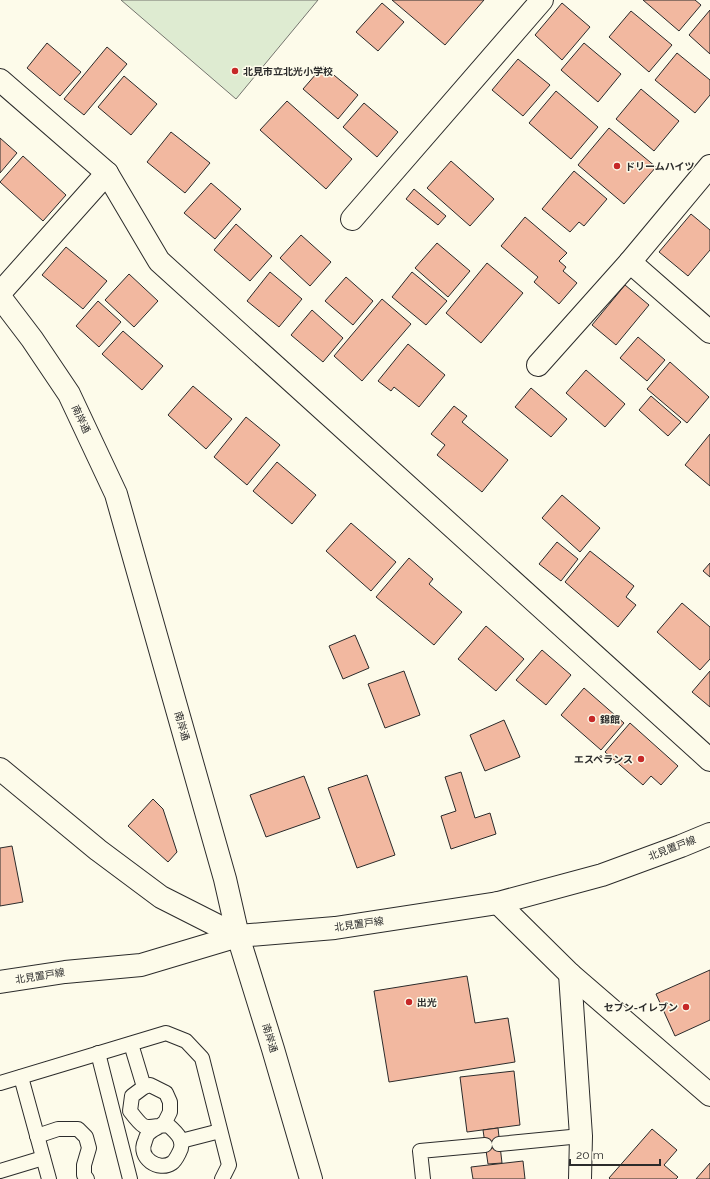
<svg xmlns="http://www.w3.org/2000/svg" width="710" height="1179" font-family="Raleway,'Noto Sans JP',sans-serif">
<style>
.green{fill:#deebd1;stroke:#74746e}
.building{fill:#f2b8a0;stroke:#2b2b2b}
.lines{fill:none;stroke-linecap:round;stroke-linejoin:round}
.service-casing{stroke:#2b2b2b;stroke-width:16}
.minor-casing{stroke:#2b2b2b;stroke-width:24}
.secondary-casing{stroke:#2b2b2b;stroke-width:24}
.primary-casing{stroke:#2b2b2b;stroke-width:24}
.service{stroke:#fdfbea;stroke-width:14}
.minor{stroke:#fdfbea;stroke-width:22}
.secondary{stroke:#fdfbea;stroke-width:22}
.primary{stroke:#fdfbea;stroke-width:22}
.poi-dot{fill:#c62828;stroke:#fdfbea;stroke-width:1.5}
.labels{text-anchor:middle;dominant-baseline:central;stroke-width:3;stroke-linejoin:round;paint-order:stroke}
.poi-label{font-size:10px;font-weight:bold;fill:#2b2b2b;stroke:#fdfbea;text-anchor:start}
.street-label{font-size:10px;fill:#2b2b2b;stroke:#fdfbea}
</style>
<rect width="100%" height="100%" fill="#fdfbea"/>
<path class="green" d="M 121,0 L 318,0 L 236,99 Z"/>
<g class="building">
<path d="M 392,0 L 484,0 L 445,45 Z"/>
<path d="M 643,0 L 695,0 L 701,5 L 679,31 Z"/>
<path d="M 382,3 L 404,22 L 378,51 L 356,32 Z"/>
<path d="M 562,3 L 590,27 L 562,60 L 535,35 Z"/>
<path d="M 710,10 L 710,54 L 689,35 Z"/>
<path d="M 631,11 L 672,45 L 649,72 L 609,37 Z"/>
<path d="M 47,43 L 81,72 L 60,96 L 27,68 Z"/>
<path d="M 584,43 L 621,74 L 598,102 L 561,70 Z"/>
<path d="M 107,47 L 127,64 L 84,115 L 64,99 Z"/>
<path d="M 677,53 L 710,80 L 710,95 L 695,113 L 655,80 Z"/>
<path d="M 518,59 L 550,85 L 523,116 L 492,90 Z"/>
<path d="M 323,66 L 358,95 L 338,119 L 303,89 Z"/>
<path d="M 124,76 L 157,104 L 131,135 L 98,107 Z"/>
<path d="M 641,89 L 679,121 L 654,151 L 616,119 Z"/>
<path d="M 556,91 L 598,127 L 571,159 L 529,123 Z"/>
<path d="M 287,101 L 352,159 L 326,189 L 260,130 Z"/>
<path d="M 364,103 L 398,132 L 377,157 L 343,127 Z"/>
<path d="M 609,128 L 656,167 L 624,204 L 578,165 Z"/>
<path d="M 171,132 L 210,163 L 185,193 L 147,162 Z"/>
<path d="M 0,138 L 17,153 L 0,173 Z"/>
<path d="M 23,156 L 66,195 L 43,221 L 0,182 Z"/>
<path d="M 451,161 L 494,199 L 470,226 L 427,188 Z"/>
<path d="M 574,171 L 607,199 L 584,226 L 579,222 L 570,232 L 542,209 Z"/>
<path d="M 211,183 L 241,209 L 215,239 L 184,213 Z"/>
<path d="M 414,189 L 446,216 L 438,225 L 406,199 Z"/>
<path d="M 691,214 L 710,230 L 710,250 L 688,276 L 659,252 Z"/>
<path d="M 525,217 L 567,253 L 559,261 L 566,267 L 563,271 L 577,283 L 559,304 L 534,282 L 538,277 L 501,246 Z"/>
<path d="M 236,224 L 272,256 L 250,281 L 214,250 Z"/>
<path d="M 301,235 L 331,262 L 310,286 L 280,258 Z"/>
<path d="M 437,243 L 470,271 L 448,297 L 415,268 Z"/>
<path d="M 66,247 L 107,281 L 83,309 L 42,275 Z"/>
<path d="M 487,263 L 523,293 L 481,343 L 446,313 Z"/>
<path d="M 270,272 L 302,299 L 279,327 L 247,301 Z"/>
<path d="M 412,272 L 447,301 L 426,325 L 392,297 Z"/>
<path d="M 129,274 L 158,301 L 134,327 L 105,300 Z"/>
<path d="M 346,277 L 373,301 L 353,325 L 325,301 Z"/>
<path d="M 625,285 L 649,305 L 616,345 L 592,325 Z"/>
<path d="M 382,299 L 411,324 L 362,381 L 334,356 Z"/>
<path d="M 98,301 L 121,322 L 99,347 L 76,326 Z"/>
<path d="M 312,310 L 343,338 L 323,362 L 291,335 Z"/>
<path d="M 123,331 L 163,366 L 142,390 L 102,354 Z"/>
<path d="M 638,337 L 665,360 L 647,381 L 620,358 Z"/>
<path d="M 408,344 L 445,375 L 419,407 L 394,387 L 391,391 L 378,381 Z"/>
<path d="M 670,362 L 709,397 L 687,423 L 647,389 Z"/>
<path d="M 586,370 L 625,404 L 605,427 L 566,393 Z"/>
<path d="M 193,386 L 232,419 L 206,449 L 168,415 Z"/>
<path d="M 531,388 L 567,419 L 551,437 L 515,407 Z"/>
<path d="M 651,396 L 681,422 L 668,436 L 639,410 Z"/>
<path d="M 454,406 L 467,416 L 462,422 L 508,460 L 482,492 L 437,455 L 445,445 L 431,434 Z"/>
<path d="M 246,417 L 280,445 L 247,485 L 214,457 Z"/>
<path d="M 710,434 L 710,486 L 685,465 Z"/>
<path d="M 277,462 L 316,495 L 292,524 L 253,491 Z"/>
<path d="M 562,495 L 600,528 L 580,552 L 542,518 Z"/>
<path d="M 351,523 L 396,562 L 371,591 L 326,551 Z"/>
<path d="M 557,542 L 578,559 L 561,581 L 539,564 Z"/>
<path d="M 590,551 L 634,586 L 626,597 L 636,605 L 618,627 L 565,582 Z"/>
<path d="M 409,558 L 433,579 L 429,584 L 462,612 L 434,645 L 376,597 Z"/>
<path d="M 710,563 L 710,577 L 703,571 Z"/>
<path d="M 682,603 L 710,627 L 710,659 L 700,670 L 657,632 Z"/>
<path d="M 486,626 L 524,659 L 496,691 L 458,659 Z"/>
<path d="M 355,635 L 369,668 L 343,679 L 329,646 Z"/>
<path d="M 542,650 L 571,675 L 546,705 L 516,680 Z"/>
<path d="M 404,671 L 420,715 L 385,728 L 368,684 Z"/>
<path d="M 710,671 L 710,707 L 692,692 Z"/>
<path d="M 584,688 L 624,723 L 601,750 L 561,715 Z"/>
<path d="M 504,720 L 520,757 L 485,771 L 470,735 Z"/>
<path d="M 630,723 L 678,766 L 661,785 L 651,776 L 643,785 L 605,752 Z"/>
<path d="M 461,772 L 475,818 L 490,813 L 496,834 L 451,849 L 441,816 L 456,811 L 445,777 Z"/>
<path d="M 367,775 L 395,855 L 357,868 L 328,788 Z"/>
<path d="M 304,776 L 320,818 L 266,837 L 250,795 Z"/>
<path d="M 153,799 L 163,809 L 177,852 L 168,862 L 128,826 Z"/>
<path d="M 12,846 L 23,902 L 0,906 L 0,848 Z"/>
<path d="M 710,970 L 710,1020 L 675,1036 L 656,994 Z"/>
<path d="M 467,976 L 475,1023 L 508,1018 L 515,1062 L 389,1082 L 374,991 Z"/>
<path d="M 514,1071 L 520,1125 L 467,1132 L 460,1077 Z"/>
<path d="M 498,1128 L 502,1163 L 488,1164 L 483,1130 Z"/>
<path d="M 652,1129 L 677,1150 L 664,1165 L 678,1177 L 676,1179 L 610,1179 L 609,1178 Z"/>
<path d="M 523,1161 L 525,1179 L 473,1179 L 471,1167 Z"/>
<path d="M 710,1163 L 710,1179 L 696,1179 Z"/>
</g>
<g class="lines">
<g class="service-casing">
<g id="service">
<path d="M 131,1044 L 144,1087"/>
<path d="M 98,1053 L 130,1179"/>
<path d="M 21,1077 L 49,1179"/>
<path d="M 0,1083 L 166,1033 L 186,1041 L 202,1058 L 229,1165 L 222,1179"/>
<path d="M 160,1126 L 165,1122 L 170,1112 L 170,1102 L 166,1093 L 150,1085 L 144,1087 L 132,1096 L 130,1111 C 146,1132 143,1127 168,1125 C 177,1133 186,1141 179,1153 C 177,1157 175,1161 172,1163 C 159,1172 137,1158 145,1141 C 146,1138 147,1134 149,1133 C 152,1130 156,1128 160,1126"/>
<path d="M 37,1136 L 58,1129 L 78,1129 L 86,1137 L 89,1148 L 84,1165 L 84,1175 L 87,1179"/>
<path d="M 181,1141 L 220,1131"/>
<path d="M 499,1144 L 581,1136"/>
<path d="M 0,1171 L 43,1158"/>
<path d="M 423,1179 L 420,1151 L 485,1145"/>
</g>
</g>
<g class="minor-casing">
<g id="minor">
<path d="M 0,80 L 107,173 L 159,261 L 710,760"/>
<path d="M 352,219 L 542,0"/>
<path d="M 630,262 L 710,332"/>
<path d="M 0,293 L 107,173"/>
<path d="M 538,365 L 630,262 L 710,166"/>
<path d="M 0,769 L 98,850 L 161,897 L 238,936"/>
<path d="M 498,903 L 570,974 L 710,1095"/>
<path d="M 570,974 L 581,1136 L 580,1179"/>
</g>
</g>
<g class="secondary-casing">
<path id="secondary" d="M 0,297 L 32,339 L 69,394 L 116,494 L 225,879 L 238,936 L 273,1049 L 311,1179"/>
</g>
<g class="primary-casing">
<path id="primary" d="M 0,982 L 65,972 L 141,965 L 238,936 L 335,928 L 498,903 L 602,875 L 681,846 L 710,834"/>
</g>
<use href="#service" class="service"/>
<use href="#minor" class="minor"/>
<use href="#secondary" class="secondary"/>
<use href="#primary" class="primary"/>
</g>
<g class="poi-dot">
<circle cx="235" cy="71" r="4"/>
<circle cx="617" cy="166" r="4"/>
<circle cx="592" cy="719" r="4"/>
<circle cx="641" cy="759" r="4"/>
<circle cx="409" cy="1002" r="4"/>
<circle cx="686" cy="1007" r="4"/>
</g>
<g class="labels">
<g class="poi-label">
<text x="243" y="71">北見市立北光小学校</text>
<text x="625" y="166">ドリームハイツ</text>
<text x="600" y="719">錦館</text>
<text x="633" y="759" text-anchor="end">エスペランス</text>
<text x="417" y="1002">出光</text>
<text x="678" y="1007" text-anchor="end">セブン-イレブン</text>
</g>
<g class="street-label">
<text transform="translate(81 419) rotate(65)">南岸通</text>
<text transform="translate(182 726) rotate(74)">南岸通</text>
<text transform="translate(672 848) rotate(-21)">北見置戸線</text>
<text transform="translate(359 924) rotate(-8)">北見置戸線</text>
<text transform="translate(40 976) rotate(-9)">北見置戸線</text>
<text transform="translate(270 1038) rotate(73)">南岸通</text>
</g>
</g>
<path d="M570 1159v6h90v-6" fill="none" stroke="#2b2b2b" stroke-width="2"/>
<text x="576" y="1159" font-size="12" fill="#2b2b2b" stroke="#fdfbea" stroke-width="3" paint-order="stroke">20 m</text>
</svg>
